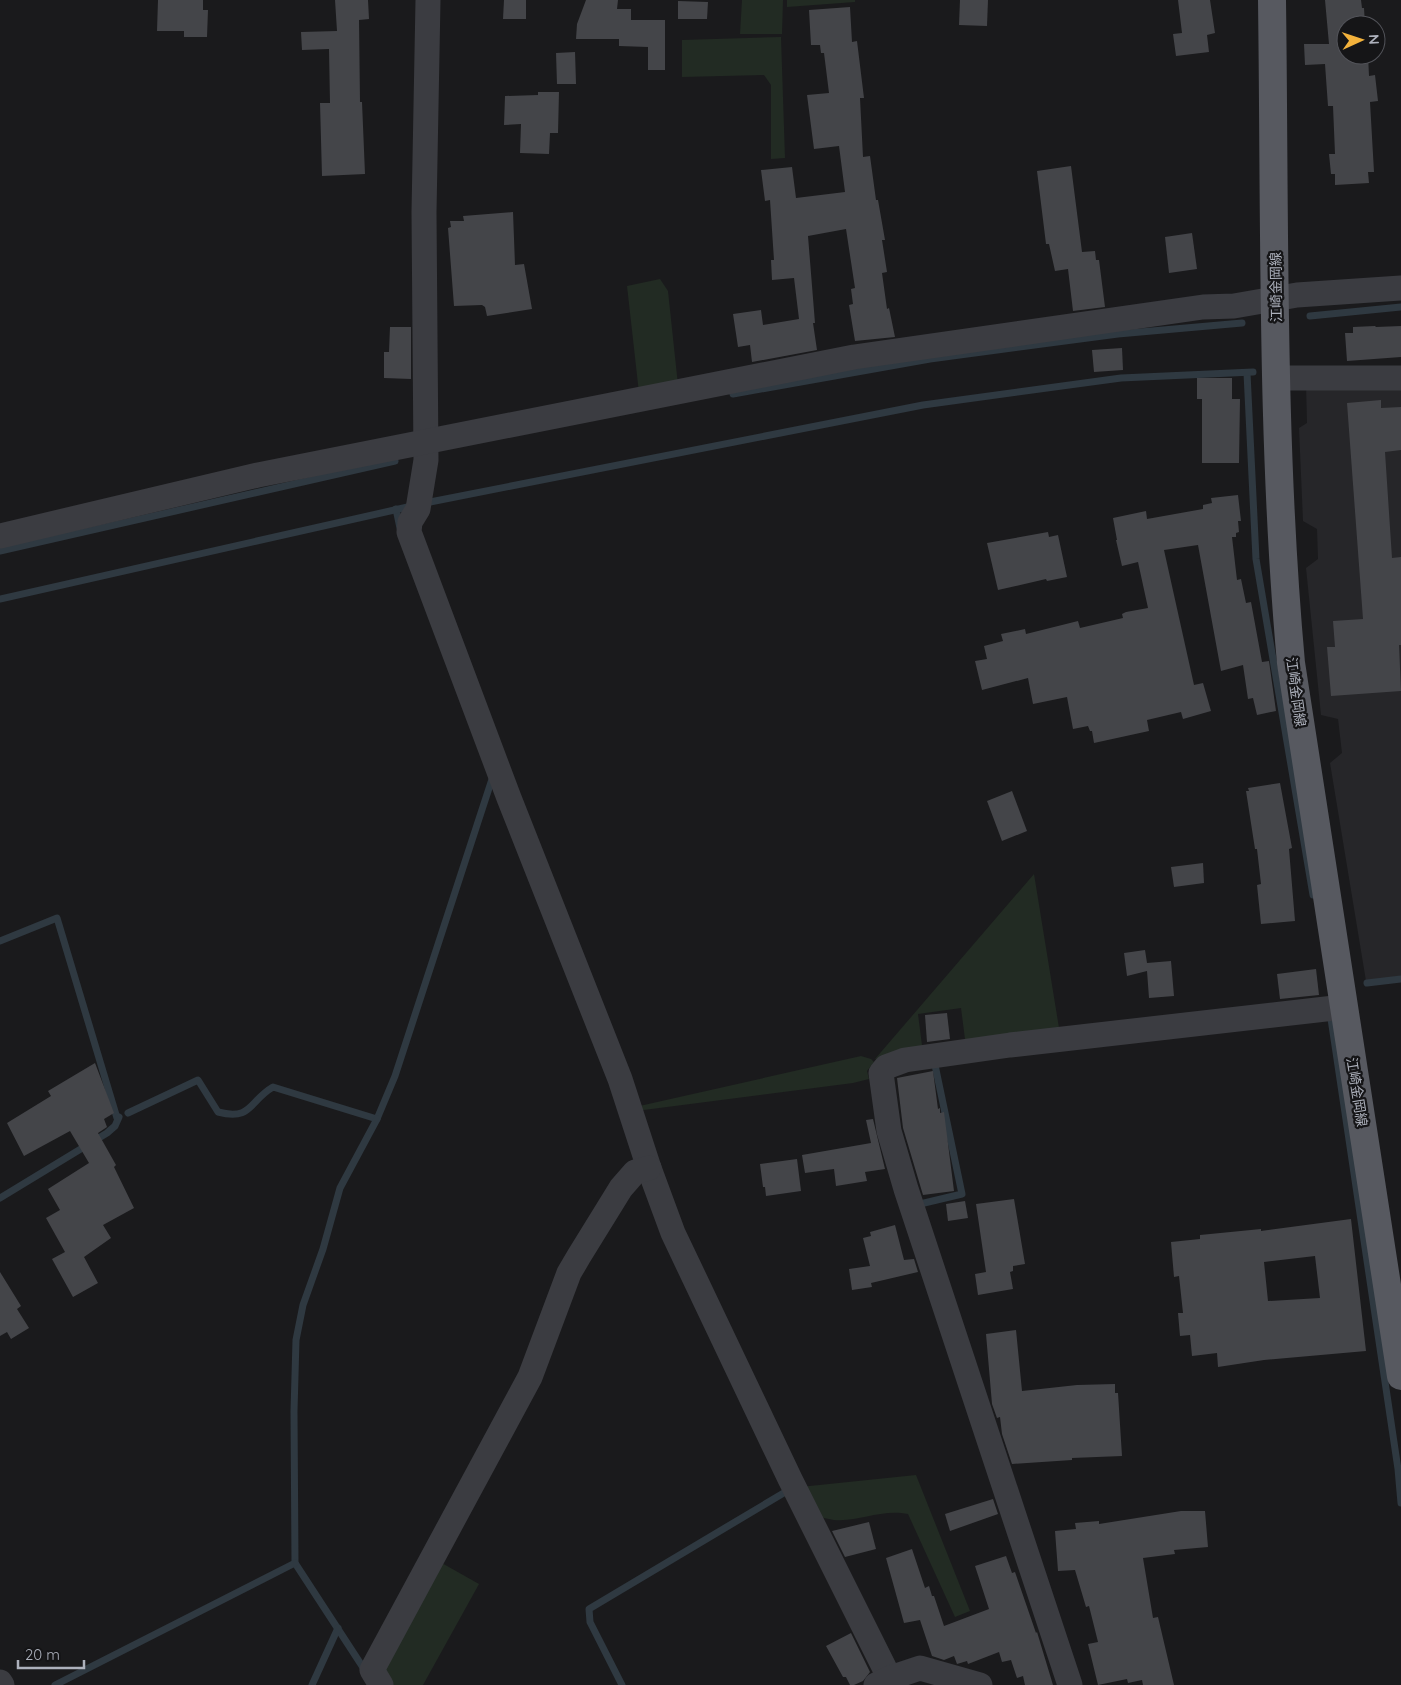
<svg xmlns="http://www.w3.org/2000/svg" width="1401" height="1685" font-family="Quicksand,'Noto Sans JP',sans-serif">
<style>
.built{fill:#262629}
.green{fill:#222b23}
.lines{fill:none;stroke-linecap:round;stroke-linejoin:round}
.stream{stroke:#2f3941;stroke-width:7}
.building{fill:#444549;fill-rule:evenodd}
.minor{stroke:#3b3c41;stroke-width:25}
.major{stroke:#575960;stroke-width:28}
.labels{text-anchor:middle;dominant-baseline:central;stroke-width:4.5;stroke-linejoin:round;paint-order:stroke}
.street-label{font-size:14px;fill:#adb1bc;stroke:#151517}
</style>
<rect width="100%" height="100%" fill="#1a1a1c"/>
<path class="built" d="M 1306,383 L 1401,383 L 1401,976 L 1366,981 L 1330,763 L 1342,753 L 1338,719 L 1321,715 L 1306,568 L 1318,559 L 1317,529 L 1303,521 L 1299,428 L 1307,423 Z"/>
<g class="green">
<path d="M 742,0 L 783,0 L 782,34 L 740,34 Z"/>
<path d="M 787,0 L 855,0 L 855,2 L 787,7 Z"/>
<path d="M 781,37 L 785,158 L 771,159 L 771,85 L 764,75 L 682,77 L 682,40 Z"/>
<path d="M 660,279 L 668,291 L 678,385 L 639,393 L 627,286 Z"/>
<path d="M 1034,874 L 1060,1034 L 966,1047 L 961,1008 L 918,1014 L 923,1053 L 875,1059 Z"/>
<path d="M 861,1056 L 871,1059 L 874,1062 L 867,1071 L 869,1079 L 853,1083 L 636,1111 L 635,1107 Z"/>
<path d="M 916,1475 L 970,1611 L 955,1617 L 908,1514 C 880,1509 860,1522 834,1520 C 827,1519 821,1517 814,1515 L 800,1487 Z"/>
<path d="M 440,1562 L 479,1584 L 423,1685 L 386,1685 L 379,1674 Z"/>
</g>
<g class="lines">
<g class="stream">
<path d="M 1310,316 L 1401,307"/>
<path d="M 1247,373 L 1256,559 L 1313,895"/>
<path d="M 733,394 L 930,359 L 1118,334 L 1242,323"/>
<path d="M 425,503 L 923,405 L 1121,378 L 1253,372"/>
<path d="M 396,509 L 400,528"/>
<path d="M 0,551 L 395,461"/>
<path d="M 0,599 L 412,506"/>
<path d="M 0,941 L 57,918 L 117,1118"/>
<path d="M 1367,983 L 1401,979"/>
<path d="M 1330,1012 L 1398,1469 L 1401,1503"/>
<path d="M 128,1113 L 198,1080 L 218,1112 C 252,1121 249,1101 273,1087 L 377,1119 L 395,1076 L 493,776"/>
<path d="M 0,1198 L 107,1133 L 115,1126 L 119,1117"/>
<path d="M 920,1204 L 962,1194 L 935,1065"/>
<path d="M 366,1672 L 295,1563 L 294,1411 L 296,1340 L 303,1305 L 323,1249 L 340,1188 L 377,1119"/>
<path d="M 55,1685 L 295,1563"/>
<path d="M 312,1685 L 338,1628"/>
<path d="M 622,1685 L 590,1622 L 589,1609 L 787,1491"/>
</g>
</g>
<g class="building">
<path d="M 158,0 L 203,0 L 203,10 L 208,10 L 207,37 L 184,37 L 184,31 L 157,31 Z"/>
<path d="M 335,0 L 368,0 L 369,19 L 359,20 L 360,102 L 362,102 L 365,174 L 322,176 L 320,103 L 330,103 L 329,49 L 302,50 L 301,32 L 337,31 Z"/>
<path d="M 504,0 L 526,0 L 526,19 L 503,19 Z"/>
<path d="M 586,0 L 618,0 L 617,9 L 631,9 L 631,20 L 665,20 L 665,70 L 648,70 L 648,47 L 619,46 L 619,39 L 576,39 L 577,24 Z"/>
<path d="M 960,0 L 988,0 L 987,26 L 959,25 Z"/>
<path d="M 1178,0 L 1210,0 L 1215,33 L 1207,35 L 1209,52 L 1176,56 L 1173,34 L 1182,33 Z"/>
<path d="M 1325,0 L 1361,0 L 1362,8 L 1364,8 L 1365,25 L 1346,25 L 1346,55 L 1368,55 L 1369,76 L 1375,75 L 1378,101 L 1370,102 L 1374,172 L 1368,172 L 1369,183 L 1335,185 L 1335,174 L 1331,174 L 1329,154 L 1335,154 L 1333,106 L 1328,106 L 1325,64 L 1305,65 L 1304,44 L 1329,44 Z"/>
<path d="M 678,1 L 708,2 L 707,19 L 678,19 Z"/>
<path d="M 850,7 L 852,42 L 857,41 L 864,98 L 860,98 L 863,157 L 870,156 L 876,200 L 878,200 L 885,240 L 882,240 L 887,272 L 882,273 L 887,309 L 889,308 L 895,337 L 855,341 L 849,305 L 853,304 L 851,289 L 855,288 L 846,229 L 808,236 L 815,323 L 813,323 L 817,350 L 752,362 L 750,345 L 738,347 L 733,314 L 761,310 L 763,325 L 799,319 L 794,278 L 772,280 L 771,260 L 774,260 L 770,200 L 765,201 L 761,170 L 792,167 L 796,198 L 845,192 L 839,146 L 814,149 L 807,95 L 829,93 L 824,53 L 821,53 L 820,45 L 811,45 L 809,10 Z"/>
<path d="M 575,52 L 576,84 L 557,84 L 556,53 Z"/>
<path d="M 538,92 L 559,92 L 558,133 L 550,133 L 549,154 L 520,153 L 521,124 L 504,125 L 505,96 L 538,95 Z"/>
<path d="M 1071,166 L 1082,252 L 1095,251 L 1096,260 L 1099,260 L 1105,307 L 1073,311 L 1068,269 L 1055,271 L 1049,244 L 1046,244 L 1037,171 Z"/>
<path d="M 513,212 L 515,265 L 524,264 L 532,309 L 487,316 L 485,307 L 482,305 L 454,306 L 448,228 L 451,227 L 450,221 L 464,221 L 463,216 Z"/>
<path d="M 1192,233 L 1197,269 L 1169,273 L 1165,237 Z"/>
<path d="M 1375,326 L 1376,327 L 1401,326 L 1401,357 L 1347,361 L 1345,333 L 1353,333 L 1353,327 Z"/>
<path d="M 390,327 L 411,327 L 411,379 L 384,378 L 384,352 L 389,352 Z"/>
<path d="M 1122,348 L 1123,370 L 1094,372 L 1092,350 Z"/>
<path d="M 1197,378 L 1232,378 L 1232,399 L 1240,399 L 1239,463 L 1202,463 L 1202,399 L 1197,399 Z"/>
<path d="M 1381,400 L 1381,408 L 1401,407 L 1401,450 L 1385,452 L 1392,558 L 1401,557 L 1401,645 L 1399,645 L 1401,691 L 1331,696 L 1327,647 L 1335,647 L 1333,621 L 1363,619 L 1347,403 Z"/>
<path d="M 1238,495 L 1241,521 L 1238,521 L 1239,532 L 1236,533 L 1236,537 L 1232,537 L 1237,580 L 1241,579 L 1246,603 L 1251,602 L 1262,662 L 1269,661 L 1276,711 L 1257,715 L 1253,698 L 1248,699 L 1243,665 L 1221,671 L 1198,545 L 1164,550 L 1194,685 L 1203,683 L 1211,711 L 1183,719 L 1181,712 L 1147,720 L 1149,731 L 1094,743 L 1092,731 L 1090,731 L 1088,726 L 1073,729 L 1067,697 L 1033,704 L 1028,678 L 982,690 L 975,661 L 987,659 L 984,646 L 1003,641 L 1001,634 L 1025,629 L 1026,634 L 1078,621 L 1080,628 L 1123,618 L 1122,614 L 1126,612 L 1148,608 L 1138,562 L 1122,566 L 1116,540 L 1117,540 L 1113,518 L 1146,511 L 1147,519 L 1203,509 L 1203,505 L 1212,503 L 1211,498 Z"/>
<path d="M 1048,532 L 1049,537 L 1058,535 L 1067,577 L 1047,581 L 1046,579 L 998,590 L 987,543 Z"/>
<path d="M 1280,783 L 1292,848 L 1289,849 L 1295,921 L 1261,924 L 1257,885 L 1261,884 L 1257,849 L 1255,849 L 1246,791 L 1249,791 L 1248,788 Z"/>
<path d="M 1012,791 L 1027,831 L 1002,841 L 987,801 Z"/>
<path d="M 1203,863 L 1204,883 L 1174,887 L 1171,867 Z"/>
<path d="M 1145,950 L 1147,963 L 1171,961 L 1174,996 L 1149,998 L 1147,971 L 1127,976 L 1124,953 Z"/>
<path d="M 1316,969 L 1319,995 L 1280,999 L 1277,974 Z"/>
<path d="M 947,1013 L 950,1039 L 927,1042 L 925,1015 Z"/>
<path d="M 95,1063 L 114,1113 L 104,1119 L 107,1127 L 98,1133 L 116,1165 L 114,1167 L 134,1208 L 103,1225 L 111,1238 L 84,1257 L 98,1283 L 73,1297 L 52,1259 L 65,1252 L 46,1218 L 60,1210 L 48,1189 L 89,1163 L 70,1131 L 24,1156 L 7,1123 L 51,1096 L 48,1091 Z"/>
<path d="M 933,1071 L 938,1109 L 940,1108 L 940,1113 L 944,1112 L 954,1191 L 923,1195 L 903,1128 L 897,1078 Z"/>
<path d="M 873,1119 L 885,1169 L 865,1172 L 867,1181 L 836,1186 L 834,1169 L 805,1173 L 802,1155 L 871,1143 L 866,1120 Z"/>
<path d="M 797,1159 L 801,1191 L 766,1196 L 765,1187 L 763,1187 L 760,1164 Z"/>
<path d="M 1014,1199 L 1025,1264 L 1013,1266 L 1013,1271 L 1010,1272 L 1013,1289 L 978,1295 L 975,1274 L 986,1272 L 976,1204 Z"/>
<path d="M 965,1201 L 968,1218 L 948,1221 L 946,1204 Z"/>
<path d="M 1351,1219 L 1366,1351 L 1264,1360 L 1218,1367 L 1217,1353 L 1192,1356 L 1190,1335 L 1180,1336 L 1178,1313 L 1183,1313 L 1179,1276 L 1174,1277 L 1171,1242 L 1200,1239 L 1200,1235 L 1261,1229 L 1261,1231 ZM 1315,1256 L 1320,1298 L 1268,1301 L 1264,1262 Z"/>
<path d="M 895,1225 L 904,1260 L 914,1259 L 918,1272 L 871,1283 L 872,1287 L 852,1290 L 849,1269 L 870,1266 L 863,1238 L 871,1236 L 870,1232 Z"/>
<path d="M 0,1272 L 21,1306 L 17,1309 L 29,1328 L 11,1339 L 7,1332 L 0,1336 Z"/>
<path d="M 1016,1330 L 1022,1391 L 1077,1385 L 1115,1384 L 1115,1393 L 1118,1393 L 1122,1456 L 1072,1458 L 1072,1460 L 1012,1464 L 1002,1434 L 1000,1417 L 997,1418 L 992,1404 L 986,1334 Z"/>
<path d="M 993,1499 L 998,1514 L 950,1531 L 945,1514 Z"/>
<path d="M 1181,1511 L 1205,1511 L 1208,1547 L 1174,1550 L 1175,1554 L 1143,1558 L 1153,1618 L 1158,1617 L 1174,1685 L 1143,1685 L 1142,1680 L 1128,1683 L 1127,1679 L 1098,1685 L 1088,1644 L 1098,1642 L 1089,1606 L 1086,1607 L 1075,1570 L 1058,1571 L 1055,1531 L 1076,1529 L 1075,1523 L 1099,1521 L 1099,1524 Z"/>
<path d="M 869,1522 L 876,1549 L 845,1557 L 832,1531 Z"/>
<path d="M 912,1549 L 925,1588 L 929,1586 L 932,1596 L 934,1596 L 944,1626 L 989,1609 L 975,1566 L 1006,1556 L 1012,1573 L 1015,1572 L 1036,1633 L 1037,1632 L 1053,1685 L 1025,1685 L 1023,1676 L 1017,1678 L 1011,1660 L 1002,1662 L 999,1652 L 968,1664 L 967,1661 L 957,1664 L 954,1656 L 944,1660 L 932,1656 L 920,1620 L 904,1623 L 886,1558 Z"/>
<path d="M 851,1633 L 870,1672 L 863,1681 L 854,1685 L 850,1685 L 846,1677 L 843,1677 L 826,1646 Z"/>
</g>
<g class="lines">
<g class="minor">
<path d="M 428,0 L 424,212 L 426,460 L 418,509 L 410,522 L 409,532 L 509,798 L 620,1079 L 649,1168 L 673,1233 L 790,1479 L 893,1685"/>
<path d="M 1277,378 L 1401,378"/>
<path d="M 0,536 L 258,475 L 854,357 L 1203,307 L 1234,306 L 1297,295 L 1401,288"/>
<path d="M 0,1682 L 2,1685"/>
<path d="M 381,1685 L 372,1670 L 530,1377 L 569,1273 L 579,1256 L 621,1188 L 635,1172 L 649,1168"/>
<path d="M 876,1685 L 890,1678 L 920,1668 L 980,1685"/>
<path d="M 1070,1685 L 906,1189 L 889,1131 L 881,1073 L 886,1067 L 905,1060 L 1010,1045 L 1343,1007"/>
</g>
<path class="major" d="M 1272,0 C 1275,221 1271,443 1291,663 L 1401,1376"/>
</g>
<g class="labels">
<g class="street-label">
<text transform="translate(1276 287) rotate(-91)">江崎金岡線</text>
<text transform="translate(1296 692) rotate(82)">江崎金岡線</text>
<text transform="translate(1357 1092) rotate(81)">江崎金岡線</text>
</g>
</g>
<g transform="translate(1361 40) rotate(87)"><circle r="24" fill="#151517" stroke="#525359"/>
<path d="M0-4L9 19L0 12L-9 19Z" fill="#f3b23c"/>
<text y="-8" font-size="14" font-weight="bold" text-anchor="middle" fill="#adb1bc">N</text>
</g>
<path d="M18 1660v8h66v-8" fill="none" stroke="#adb1bc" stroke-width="2.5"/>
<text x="25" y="1660" font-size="15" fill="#adb1bc" stroke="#151517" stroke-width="4" paint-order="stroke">20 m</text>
</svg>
